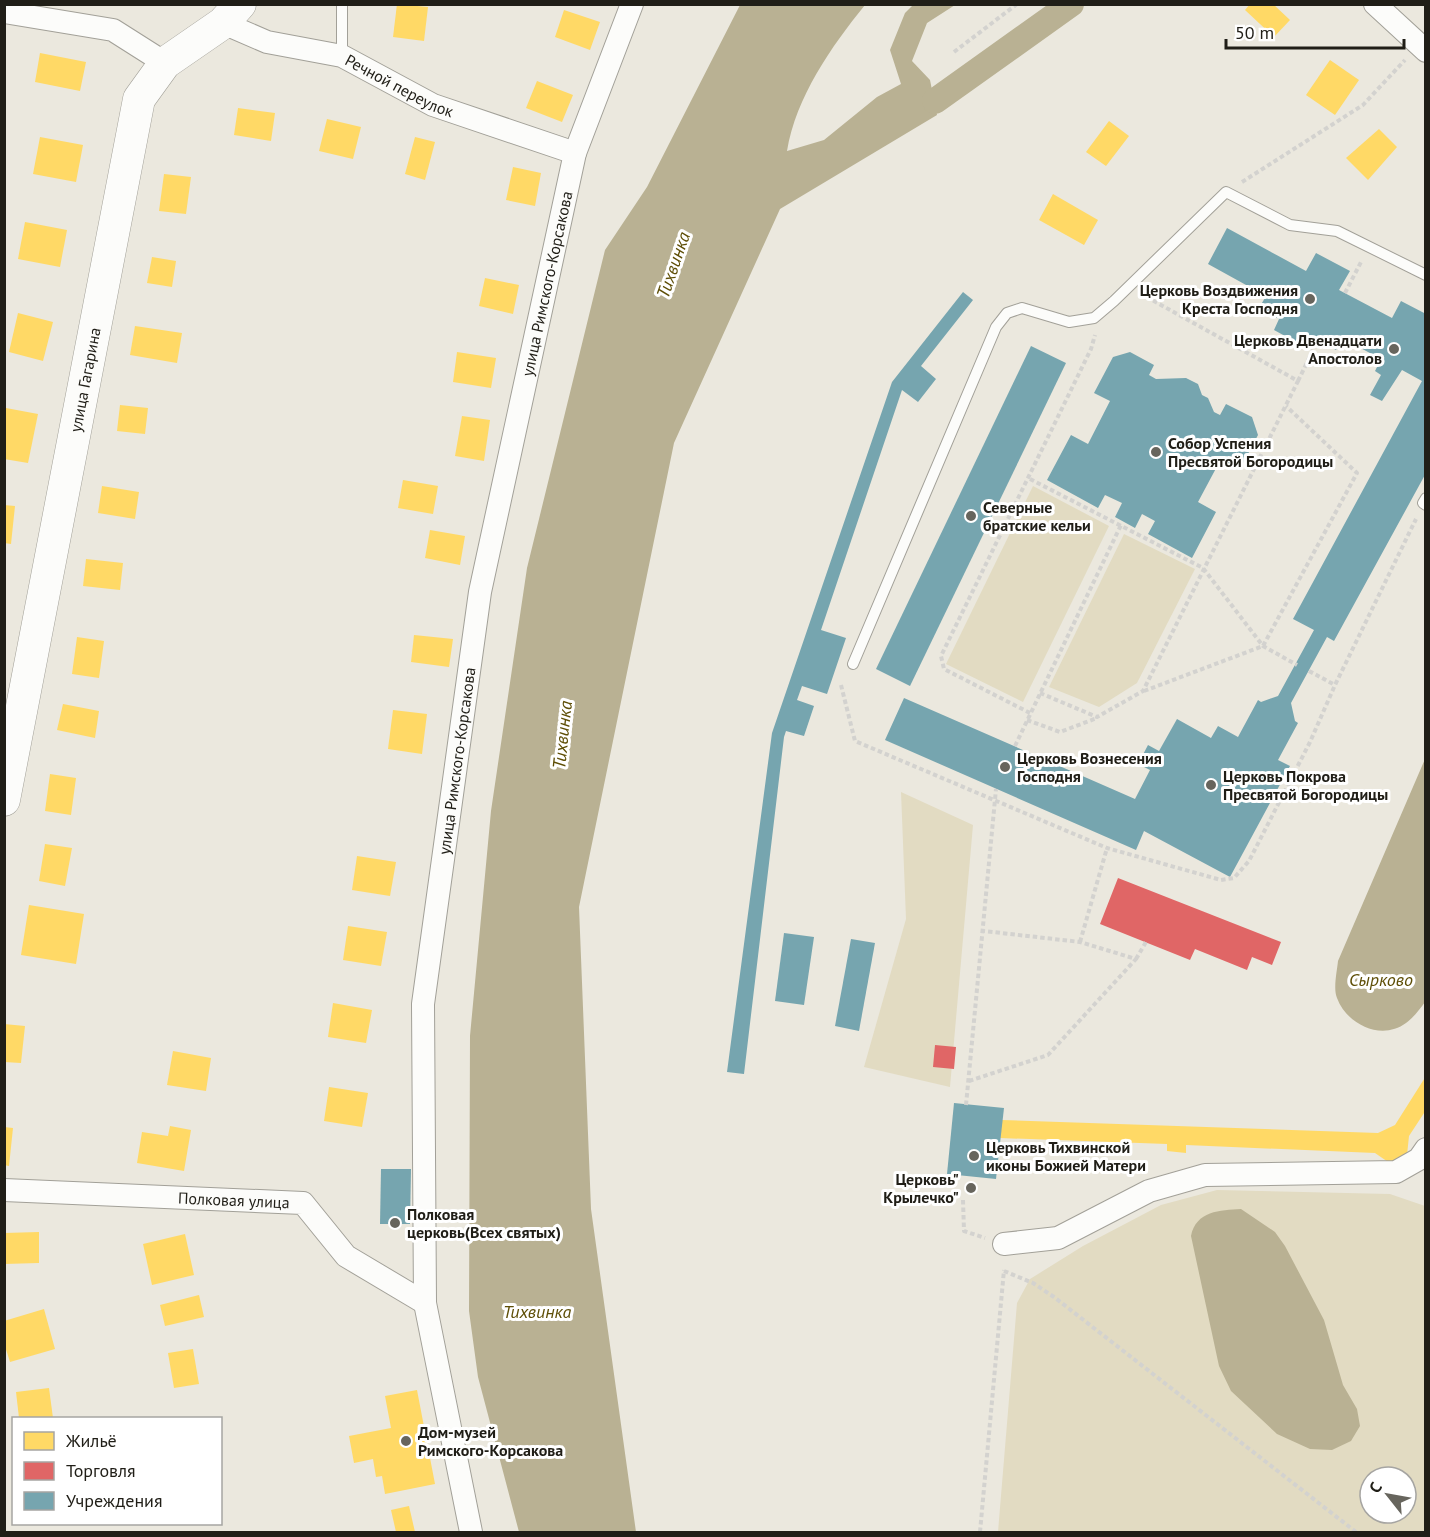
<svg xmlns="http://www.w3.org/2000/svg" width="1430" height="1537" font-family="'PT Sans',sans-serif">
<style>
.green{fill:#e2dbc2;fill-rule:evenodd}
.water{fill:#b9b193}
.homes{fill:#ffd966}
.shops{fill:#e06666}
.public{fill:#76a5af}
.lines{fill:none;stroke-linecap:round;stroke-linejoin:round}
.canal{stroke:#b9b193;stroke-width:26}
.lane-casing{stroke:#a2a098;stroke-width:12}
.street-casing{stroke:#a2a098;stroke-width:24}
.secondary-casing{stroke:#a2a098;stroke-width:33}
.path{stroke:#d3d2cf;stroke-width:4;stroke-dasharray:4.5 3;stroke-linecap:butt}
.lane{stroke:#fcfcfa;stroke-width:10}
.street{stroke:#fcfcfa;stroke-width:22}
.secondary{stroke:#fcfcfa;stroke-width:32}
.poi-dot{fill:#67655d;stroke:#fff;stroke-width:2}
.labels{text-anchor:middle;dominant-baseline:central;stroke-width:6;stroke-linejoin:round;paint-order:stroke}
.street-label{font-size:16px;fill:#201e17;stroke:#fff}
.poi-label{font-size:16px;font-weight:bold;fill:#201e17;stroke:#fff;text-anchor:start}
.water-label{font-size:18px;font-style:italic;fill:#5e4e06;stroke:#fff}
</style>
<rect width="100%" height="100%" fill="#ebe8de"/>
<g class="green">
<path d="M 1033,486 L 1109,526 L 1023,702 L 946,664 Z"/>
<path d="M 1124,534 L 1195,569 L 1137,683 L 1099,707 L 1049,687 Z"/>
<path d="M 901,792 L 973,825 L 950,1087 L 864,1067 L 906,919 Z"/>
<path d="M 1217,1190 L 1390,1194 L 1425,1206 L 1425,1532 L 998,1532 L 1017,1303 L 1030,1279 L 1083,1246 L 1161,1205 ZM 1370,1477 L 1406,1477 L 1406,1513 L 1370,1513 Z"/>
</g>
<g class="water">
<path d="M 740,5 L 865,5 C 831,47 796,97 787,151 L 824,140 L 877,97 L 901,84 L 890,50 L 905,13 L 913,5 L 955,5 L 927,23 L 912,61 L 930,80 L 937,115 L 780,209 L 674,443 L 579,907 L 591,1209 L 636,1532 L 519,1532 L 478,1377 L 469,1311 L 470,1036 L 491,811 L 527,568 L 605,250 L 647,187 Z"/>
<path d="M 1425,759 L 1425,1002 C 1420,1009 1413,1018 1406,1023 C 1382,1041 1347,1025 1337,998 C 1333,989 1337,971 1338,961 Z"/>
<path d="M 1241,1209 L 1275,1232 L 1285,1246 L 1324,1320 L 1343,1385 L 1357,1409 L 1360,1426 L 1351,1441 L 1332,1450 L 1310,1449 L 1277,1434 L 1231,1391 L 1219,1366 L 1191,1236 C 1196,1211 1220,1210 1241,1209 Z"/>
</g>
<g class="homes">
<path d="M 397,4 L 428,7 L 424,41 L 393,37 Z"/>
<path d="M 1250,4 L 1273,4 L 1290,20 L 1274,37 L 1245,10 Z"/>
<path d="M 564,10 L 600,22 L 590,50 L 555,37 Z"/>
<path d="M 40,53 L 86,62 L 80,91 L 35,82 Z"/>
<path d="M 1330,60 L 1359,80 L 1335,115 L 1306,95 Z"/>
<path d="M 537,81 L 573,95 L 562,122 L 526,108 Z"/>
<path d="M 238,108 L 275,113 L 271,141 L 234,135 Z"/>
<path d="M 327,119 L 361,127 L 353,159 L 319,151 Z"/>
<path d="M 1109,121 L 1129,136 L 1106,166 L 1086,152 Z"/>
<path d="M 1379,129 L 1397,147 L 1368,180 L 1346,158 Z"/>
<path d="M 40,137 L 83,145 L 76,182 L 33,174 Z"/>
<path d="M 415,137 L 435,142 L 425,180 L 405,174 Z"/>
<path d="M 513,167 L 541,173 L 535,206 L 506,200 Z"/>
<path d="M 164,174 L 191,177 L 186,214 L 159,211 Z"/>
<path d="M 1053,194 L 1098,220 L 1084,245 L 1039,220 Z"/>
<path d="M 25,222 L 67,230 L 60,267 L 18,259 Z"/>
<path d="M 152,257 L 176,261 L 172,287 L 147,283 Z"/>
<path d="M 485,278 L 519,285 L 513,314 L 479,306 Z"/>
<path d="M 18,313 L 53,322 L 43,361 L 9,352 Z"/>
<path d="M 135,326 L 182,333 L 177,363 L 130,355 Z"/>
<path d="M 457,352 L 496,358 L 491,388 L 453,382 Z"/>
<path d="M 120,405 L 148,408 L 145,434 L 117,431 Z"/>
<path d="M 6,408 L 38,414 L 28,463 L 4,459 Z"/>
<path d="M 462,416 L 490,420 L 484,461 L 455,456 Z"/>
<path d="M 403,480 L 438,486 L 433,514 L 398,508 Z"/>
<path d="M 102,486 L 139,492 L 135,519 L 98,513 Z"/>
<path d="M 4,505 L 15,506 L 11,544 L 4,543 Z"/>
<path d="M 430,530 L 465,536 L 460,565 L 425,558 Z"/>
<path d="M 86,559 L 123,563 L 120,590 L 83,586 Z"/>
<path d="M 414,635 L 453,639 L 449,667 L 411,662 Z"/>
<path d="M 77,637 L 104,641 L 99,678 L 72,674 Z"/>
<path d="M 63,704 L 99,711 L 95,738 L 57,730 Z"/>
<path d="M 393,710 L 427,714 L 422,754 L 388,749 Z"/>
<path d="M 50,774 L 76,778 L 71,815 L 45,811 Z"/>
<path d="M 45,844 L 72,848 L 65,886 L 39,881 Z"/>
<path d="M 357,856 L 396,862 L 390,896 L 352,890 Z"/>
<path d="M 29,905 L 84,914 L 76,964 L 21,955 Z"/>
<path d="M 348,926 L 387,932 L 381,966 L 343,960 Z"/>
<path d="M 333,1003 L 372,1010 L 366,1043 L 328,1037 Z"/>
<path d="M 4,1024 L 25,1026 L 21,1063 L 4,1062 Z"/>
<path d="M 173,1051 L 211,1058 L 206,1091 L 167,1085 Z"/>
<path d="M 1426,1076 L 1426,1110 L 1409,1136 L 1407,1155 L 1391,1164 L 1375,1153 L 1186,1145 L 1186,1153 L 1167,1151 L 1167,1144 L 1000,1138 L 1002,1120 L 1378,1133 L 1395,1125 Z"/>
<path d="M 329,1087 L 368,1093 L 362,1127 L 324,1121 Z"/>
<path d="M 170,1126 L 191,1130 L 184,1171 L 137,1163 L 142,1132 L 168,1136 Z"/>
<path d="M 4,1127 L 13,1128 L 9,1166 L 4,1165 Z"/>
<path d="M 39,1232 L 39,1263 L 4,1264 L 4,1233 Z"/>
<path d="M 185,1234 L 194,1275 L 152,1285 L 143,1244 Z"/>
<path d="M 199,1295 L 204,1317 L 165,1326 L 160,1305 Z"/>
<path d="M 44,1309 L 55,1349 L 10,1362 L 4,1343 L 4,1321 Z"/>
<path d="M 193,1349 L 199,1384 L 174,1388 L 168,1353 Z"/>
<path d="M 49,1388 L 53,1418 L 19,1418 L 16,1392 Z"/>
<path d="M 417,1390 L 435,1484 L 385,1494 L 382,1476 L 376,1477 L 373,1459 L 354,1463 L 349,1436 L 391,1428 L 385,1396 Z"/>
<path d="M 409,1506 L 415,1532 L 396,1532 L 391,1510 Z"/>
</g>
<g class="shops">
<path d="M 1118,878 L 1281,942 L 1272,965 L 1252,957 L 1247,970 L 1195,949 L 1190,960 L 1100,924 Z"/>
<path d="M 935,1045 L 956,1047 L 954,1069 L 933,1067 Z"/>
</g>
<g class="public">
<path d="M 1227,228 L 1306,271 L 1316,253 L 1350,271 L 1339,290 L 1392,318 L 1401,301 L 1426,314 L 1426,473 L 1334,641 L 1327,637 L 1291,703 L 1295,721 L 1298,723 L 1278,760 L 1290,766 L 1230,877 L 1144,831 L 1136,850 L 885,740 L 904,698 L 1135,799 L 1150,770 L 1138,764 L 1148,745 L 1159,751 L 1177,719 L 1211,738 L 1218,726 L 1238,737 L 1258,700 L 1261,702 L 1278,696 L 1314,630 L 1293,619 L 1422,381 L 1402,370 L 1382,401 L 1370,395 L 1381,375 L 1375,371 L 1381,359 L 1342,338 L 1336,350 L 1313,337 L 1307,348 L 1274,330 L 1279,319 L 1259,308 L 1266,296 L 1208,264 Z"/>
<path d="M 963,292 L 973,300 L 921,366 L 936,379 L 918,402 L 902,390 L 821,630 L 846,638 L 827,694 L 802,686 L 797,700 L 814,706 L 804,736 L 786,731 L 784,737 L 744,1074 L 727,1072 L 772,733 L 892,382 Z"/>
<path d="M 1031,346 L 1066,363 L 910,686 L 876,669 Z"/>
<path d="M 1130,352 L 1154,365 L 1149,375 L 1156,379 L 1186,378 L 1198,384 L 1202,395 L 1208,398 L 1214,412 L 1220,415 L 1226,404 L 1252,417 L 1258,435 L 1240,469 L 1221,459 L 1198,502 L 1216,512 L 1192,558 L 1148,534 L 1155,521 L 1142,514 L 1135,528 L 1115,517 L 1122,503 L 1105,495 L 1098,508 L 1047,480 L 1071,435 L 1088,444 L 1110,401 L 1094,393 L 1113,357 Z"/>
<path d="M 784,933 L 814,937 L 804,1005 L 775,1001 Z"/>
<path d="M 851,939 L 875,943 L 859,1031 L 835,1026 Z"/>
<path d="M 954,1103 L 1004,1108 L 996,1179 L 947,1174 Z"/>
<path d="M 381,1169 L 411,1169 L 410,1224 L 380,1224 Z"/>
</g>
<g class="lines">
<path class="canal" d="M 935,101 L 1071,4"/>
<g class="lane-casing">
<g id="lane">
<path d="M 342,4 L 342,56"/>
<path d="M 1426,498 L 1423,503 L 1426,505"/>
<path d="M 853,664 L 996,327 L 1007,313 L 1022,308 L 1069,322 L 1094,318 L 1114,301 L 1226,192 L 1290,225 L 1337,231 L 1426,275"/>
</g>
</g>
<g class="street-casing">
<g id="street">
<path d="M 1375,4 L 1426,51"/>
<path d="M 4,12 L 113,30 L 165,63"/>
<path id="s1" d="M 223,23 L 267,42 L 342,56 L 433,105 L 575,153"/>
<path id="s2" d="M 4,1190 L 303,1203 L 346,1256 L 425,1303"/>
<path d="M 1004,1244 L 1058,1238 L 1149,1191 L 1205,1175 L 1396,1172 L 1419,1159 L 1426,1149"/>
<path id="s3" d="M 471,1532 L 425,1303 L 423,1004 L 480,592 L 575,153 L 632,4"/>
</g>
</g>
<g class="secondary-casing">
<g id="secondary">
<path id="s4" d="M 4,800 L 139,99 L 165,63 L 223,23 L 240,4"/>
</g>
</g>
<g class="path">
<path d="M 954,52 L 1017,4"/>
<path d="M 1242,182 L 1363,105 L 1405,60"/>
<path d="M 1345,293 L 1361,262"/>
<path d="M 1298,381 L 1318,340"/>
<path d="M 1030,479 L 1203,568 L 1263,646 L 1297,665"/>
<path d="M 1309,671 L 1335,685"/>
<path d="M 841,685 L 855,741 L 1107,848 L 1221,880 L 1234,878 L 1249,861 L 1310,742 L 1335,685 L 1416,519"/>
<path d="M 1144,691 L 1263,646 L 1357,473 L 1286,406"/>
<path d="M 1040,693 L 1097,717 L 1143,691 L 1298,381 L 1143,295"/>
<path d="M 1030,713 L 944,669 L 941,656 L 1091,349 L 1095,335"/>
<path d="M 1027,720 L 1060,732 L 1097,718"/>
<path d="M 1015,746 L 1121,525"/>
<path d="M 1080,942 L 1107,848"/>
<path d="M 1136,959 L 1146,942"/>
<path d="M 969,1081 L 1048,1055 L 1136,959 L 1080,942 L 984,931"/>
<path d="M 966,1105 L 996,789"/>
<path d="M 963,1200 L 964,1231 L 985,1238"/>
<path d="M 1004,1271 L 1033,1283 L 1054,1297 L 1356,1532"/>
<path d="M 980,1532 L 1004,1270"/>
</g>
<use href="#lane" class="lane"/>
<use href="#street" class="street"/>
<use href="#secondary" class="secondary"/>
</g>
<g class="poi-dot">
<circle cx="1310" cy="299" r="6"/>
<circle cx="1394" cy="349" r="6"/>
<circle cx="1156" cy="452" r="6"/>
<circle cx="971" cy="516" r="6"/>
<circle cx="1005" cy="767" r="6"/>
<circle cx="1211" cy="785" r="6"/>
<circle cx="974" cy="1156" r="6"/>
<circle cx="971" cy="1188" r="6"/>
<circle cx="395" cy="1223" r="6"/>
<circle cx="406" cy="1441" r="6"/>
</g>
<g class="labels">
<g class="street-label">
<text stroke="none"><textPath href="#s1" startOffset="189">Речной переулок</textPath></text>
<text stroke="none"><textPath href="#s3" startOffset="1264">улица Римского-Корсакова</textPath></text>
<text stroke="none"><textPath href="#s4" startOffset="428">улица Гагарина</textPath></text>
<text stroke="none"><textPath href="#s3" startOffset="778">улица Римского-Корсакова</textPath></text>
<text stroke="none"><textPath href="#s2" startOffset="230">Полковая улица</textPath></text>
</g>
<g class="poi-label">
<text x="1298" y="290" text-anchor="end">Церковь Воздвижения<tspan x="1298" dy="18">Креста Господня</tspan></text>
<text x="1382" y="340" text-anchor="end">Церковь Двенадцати<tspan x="1382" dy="18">Апостолов</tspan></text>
<text x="1168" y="443">Собор Успения<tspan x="1168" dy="18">Пресвятой Богородицы</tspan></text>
<text x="983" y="507">Северные<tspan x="983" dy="18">братские кельи</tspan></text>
<text x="1017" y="758">Церковь Вознесения<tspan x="1017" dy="18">Господня</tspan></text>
<text x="1223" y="776">Церковь Покрова<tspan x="1223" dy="18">Пресвятой Богородицы</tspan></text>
<text x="986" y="1147">Церковь Тихвинской<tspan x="986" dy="18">иконы Божией Матери</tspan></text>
<text x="959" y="1179" text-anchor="end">Церковь"<tspan x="959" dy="18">Крылечко"</tspan></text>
<text x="407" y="1214">Полковая<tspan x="407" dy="18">церковь(Всех святых)</tspan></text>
<text x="418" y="1432">Дом-музей<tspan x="418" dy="18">Римского-Корсакова</tspan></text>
</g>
<g class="water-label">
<text transform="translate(673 265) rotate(-71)">Тихвинка</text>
<text transform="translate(562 735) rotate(-84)">Тихвинка</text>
<text x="1381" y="979">Сырково</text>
<text x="537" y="1311">Тихвинка</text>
</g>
</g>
<rect width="1430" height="1537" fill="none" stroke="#201e17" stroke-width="12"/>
<rect x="12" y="1417" width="210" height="108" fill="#ffffff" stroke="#a6a5a2" stroke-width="1.5"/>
<rect x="24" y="1432" width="30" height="18" fill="#ffd966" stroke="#a6a5a2" stroke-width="1.5"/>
<text x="66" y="1447" font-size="18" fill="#201e17">Жильё</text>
<rect x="24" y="1462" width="30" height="18" fill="#e06666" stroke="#a6a5a2" stroke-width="1.5"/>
<text x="66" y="1477" font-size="18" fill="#201e17">Торговля</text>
<rect x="24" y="1492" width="30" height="18" fill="#76a5af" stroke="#a6a5a2" stroke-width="1.5"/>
<text x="66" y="1507" font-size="18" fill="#201e17">Учреждения</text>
<g transform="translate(1388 1495) rotate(301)"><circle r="28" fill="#ffffff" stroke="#a6a5a2" stroke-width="1.5"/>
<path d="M0-4.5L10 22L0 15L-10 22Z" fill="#67655d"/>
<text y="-9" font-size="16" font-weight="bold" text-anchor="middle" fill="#201e17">С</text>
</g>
<path d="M1226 39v9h178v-9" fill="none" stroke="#201e17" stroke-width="3"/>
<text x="1235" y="39" font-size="18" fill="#201e17" stroke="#ffffff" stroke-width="4.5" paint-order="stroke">50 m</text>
</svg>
